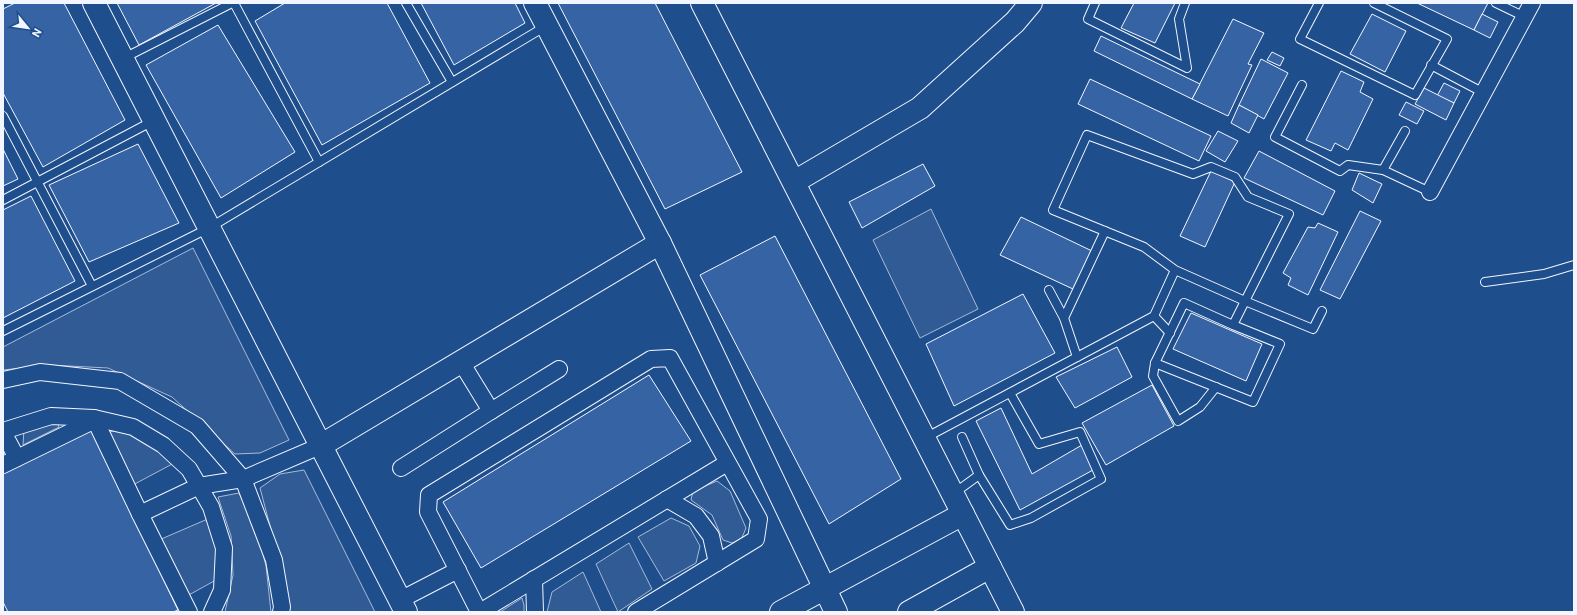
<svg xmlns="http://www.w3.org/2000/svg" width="1577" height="615" font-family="Roboto,sans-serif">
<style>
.built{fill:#305b95;stroke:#a8bbd7}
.building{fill:#3563a3;stroke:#f2f6ff}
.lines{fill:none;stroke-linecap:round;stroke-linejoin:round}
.lane-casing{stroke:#f2f6ff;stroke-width:10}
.street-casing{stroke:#f2f6ff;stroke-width:18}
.secondary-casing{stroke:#f2f6ff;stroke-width:24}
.lane{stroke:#1f4e8c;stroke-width:8}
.street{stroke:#1f4e8c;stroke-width:16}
.secondary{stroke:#1f4e8c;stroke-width:22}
</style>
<rect width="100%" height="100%" fill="#1f4e8c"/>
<g class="built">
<path d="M 931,209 L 978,309 L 920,338 L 873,240 Z"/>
<path d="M 193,248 L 289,440 L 260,453 L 235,454 L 172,397 L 108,368 L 49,365 L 3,370 L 3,347 Z"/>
<path d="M 57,421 L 59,427 L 23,445 L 24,428 Z"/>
<path d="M 120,428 L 176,462 L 131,486 L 108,433 Z"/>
<path d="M 304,470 L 375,612 L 286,612 L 288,594 L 260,488 L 280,474 Z"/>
<path d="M 717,481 L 730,491 L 746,528 L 741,540 L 732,543 L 723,540 L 712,515 L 691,500 L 693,491 Z"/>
<path d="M 239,493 L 256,528 L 266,566 L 271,612 L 225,612 L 233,575 L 231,536 L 218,497 Z"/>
<path d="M 210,518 L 218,550 L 216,580 L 187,596 L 159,540 Z"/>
<path d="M 671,518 L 689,526 L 700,546 L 696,563 L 664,581 L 638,537 Z"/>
<path d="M 629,543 L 652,589 L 618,612 L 596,564 Z"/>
<path d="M 583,572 L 601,612 L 547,612 L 552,592 Z"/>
<path d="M 522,598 L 524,605 L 524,612 L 500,612 Z"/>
</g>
<g class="building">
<path d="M 15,3 L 64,3 L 125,120 L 43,167 L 3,93 L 3,9 Z"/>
<path d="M 117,3 L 216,3 L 139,45 Z"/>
<path d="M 285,3 L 387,3 L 430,83 L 322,145 L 255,21 Z"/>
<path d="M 421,3 L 515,3 L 525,23 L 454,65 Z"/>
<path d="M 558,3 L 655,3 L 742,172 L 665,209 Z"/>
<path d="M 1134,3 L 1175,3 L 1155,43 L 1121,28 Z"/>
<path d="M 1417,3 L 1488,3 L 1474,30 Z"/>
<path d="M 1372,14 L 1406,31 L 1385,72 L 1350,54 Z"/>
<path d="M 1482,14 L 1498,22 L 1490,38 L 1474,30 Z"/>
<path d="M 1233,19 L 1264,33 L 1248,64 L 1252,65 L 1228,116 L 1192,99 Z"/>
<path d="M 218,25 L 295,152 L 221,198 L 146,65 Z"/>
<path d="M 1101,36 L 1200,84 L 1192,99 L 1094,51 Z"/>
<path d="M 1272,52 L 1284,58 L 1280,66 L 1267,60 Z"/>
<path d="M 1261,59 L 1288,73 L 1264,119 L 1239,105 Z"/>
<path d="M 1341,71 L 1364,82 L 1360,92 L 1373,99 L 1348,150 L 1335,143 L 1331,151 L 1306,140 Z"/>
<path d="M 1090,79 L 1211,136 L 1199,161 L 1078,104 Z"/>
<path d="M 1444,83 L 1460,91 L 1454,103 L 1437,96 Z"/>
<path d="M 1424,88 L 1454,103 L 1446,120 L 1415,104 Z"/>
<path d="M 1406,102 L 1424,111 L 1417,124 L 1399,115 Z"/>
<path d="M 1239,105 L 1258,115 L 1249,133 L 1231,123 Z"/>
<path d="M 1218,131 L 1238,141 L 1225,162 L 1206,151 Z"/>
<path d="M 138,144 L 179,223 L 89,262 L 49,185 Z"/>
<path d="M 3,149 L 18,179 L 3,186 Z"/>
<path d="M 1259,151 L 1335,191 L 1323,215 L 1244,178 Z"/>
<path d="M 923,164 L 935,186 L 862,228 L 849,202 Z"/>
<path d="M 1211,171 L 1235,182 L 1205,247 L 1180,236 Z"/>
<path d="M 1359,173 L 1382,184 L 1373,203 L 1352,190 Z"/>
<path d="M 31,196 L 75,281 L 3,318 L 3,210 Z"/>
<path d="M 1360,211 L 1381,221 L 1340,299 L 1320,290 Z"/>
<path d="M 1021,217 L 1092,251 L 1073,289 L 1000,255 Z"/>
<path d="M 1318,223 L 1338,232 L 1308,295 L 1288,285 L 1291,278 L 1283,273 L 1308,227 L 1315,228 Z"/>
<path d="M 775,236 L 901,479 L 829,524 L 700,275 Z"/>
<path d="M 1023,294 L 1055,353 L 954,406 L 926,344 Z"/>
<path d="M 1191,313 L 1262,344 L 1246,381 L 1173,349 Z"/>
<path d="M 1117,347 L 1132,377 L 1075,408 L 1056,377 Z"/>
<path d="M 649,375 L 691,441 L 481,568 L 443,502 Z"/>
<path d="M 1152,385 L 1174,426 L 1106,465 L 1082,423 Z"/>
<path d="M 1001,408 L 1032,474 L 1082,445 L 1093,470 L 1020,510 L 976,421 Z"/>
<path d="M 91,428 L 178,610 L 173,612 L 8,612 L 3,602 L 3,471 Z"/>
</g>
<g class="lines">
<g class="lane-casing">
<g id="lane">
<path d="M 234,3 L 319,162"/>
<path d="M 406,3 L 452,82"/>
<path d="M 1095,3 L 1088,19 L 1187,68 L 1179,19 L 1185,3"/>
<path d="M 1319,3 L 1300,39 L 1415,95 L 1447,39 L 1374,3"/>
<path d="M 1496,3 L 1525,17"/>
<path d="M 122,59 L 232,3"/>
<path d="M 1431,65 L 1484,93"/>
<path d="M 1302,85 L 1275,137 L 1340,171 L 1348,165 L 1383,170"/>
<path d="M 3,116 L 92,286"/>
<path d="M 1405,131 L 1383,170 L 1430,192"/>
<path d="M 3,200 L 153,121"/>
<path d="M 1485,282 L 1544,274 L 1574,265"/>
<path d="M 1049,290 L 1064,318"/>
<path d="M 1154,316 L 1170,333"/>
<path d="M 1233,325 L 1184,303 L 1155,363 L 1253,402 L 1280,344 L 1233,325 L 1245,301 L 1313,329 L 1322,311"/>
<path d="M 3,331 L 209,228 L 546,26"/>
<path d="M 1077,357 L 1064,318 L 1105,231"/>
<path d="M 1155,363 L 1153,376 L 1178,421 L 1200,407 L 1216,387"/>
<path d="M 925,438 L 1154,316 L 1175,270 L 1144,247 L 1053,210 L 1087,135 L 1193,174 L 1211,167 L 1235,177 L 1248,197 L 1289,214 L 1245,301 L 1175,270"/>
<path d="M 979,475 L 1010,525 L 1031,518 L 1101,479 L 1080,432 L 1039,444 L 1010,393"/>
<path d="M 953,494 L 979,475 L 962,437"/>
</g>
</g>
<g class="street-casing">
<g id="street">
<path d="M 1430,192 L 1532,3"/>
<path d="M 3,380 L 40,372 L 120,381 L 197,426 L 243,479 L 274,560 L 282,607 L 281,612"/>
<path d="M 491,411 L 559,369"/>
<path d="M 94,418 L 140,514 L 189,612"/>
<path d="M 3,431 L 51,416 L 94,418 L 133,427 L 163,445 L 189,469 L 199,486 L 211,507 L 224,548 L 222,590 L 212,612"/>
<path d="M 3,432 L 17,458"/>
<path d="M 3,465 L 95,420"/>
<path d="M 401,468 L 491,411 L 461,362"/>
<path d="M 667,499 L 696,516 L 711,536 L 717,563"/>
<path d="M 140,514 L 199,486 L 243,479 L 320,446"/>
<path d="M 534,579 L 535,612"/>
<path d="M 400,600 L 458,570"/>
<path d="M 479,612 L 428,512 L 429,495 L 651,359 L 670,358 L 759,519 L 756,539 L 636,612"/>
<path d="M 480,612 L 727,463"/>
</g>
</g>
<g class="secondary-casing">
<g id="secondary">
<path d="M 94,3 L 406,612"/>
<path d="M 535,3 L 660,243 L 836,612"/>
<path d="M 702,3 L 1013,612"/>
<path d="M 794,182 L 920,108 L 1015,22 L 1031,3"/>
<path d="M 320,446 L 660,243"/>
<path d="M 781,612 L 963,514"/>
<path d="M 909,612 L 990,567"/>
</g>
</g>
<use href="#lane" class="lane"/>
<use href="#street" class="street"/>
<use href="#secondary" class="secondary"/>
</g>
<rect width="1577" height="615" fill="none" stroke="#f2f6ff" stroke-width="8"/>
<g transform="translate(28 28) rotate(119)" stroke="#1f4e8c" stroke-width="3" paint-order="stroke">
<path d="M0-3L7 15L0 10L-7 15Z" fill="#f2f6ff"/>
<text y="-6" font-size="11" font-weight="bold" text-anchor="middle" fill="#f2f6ff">N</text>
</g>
</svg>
